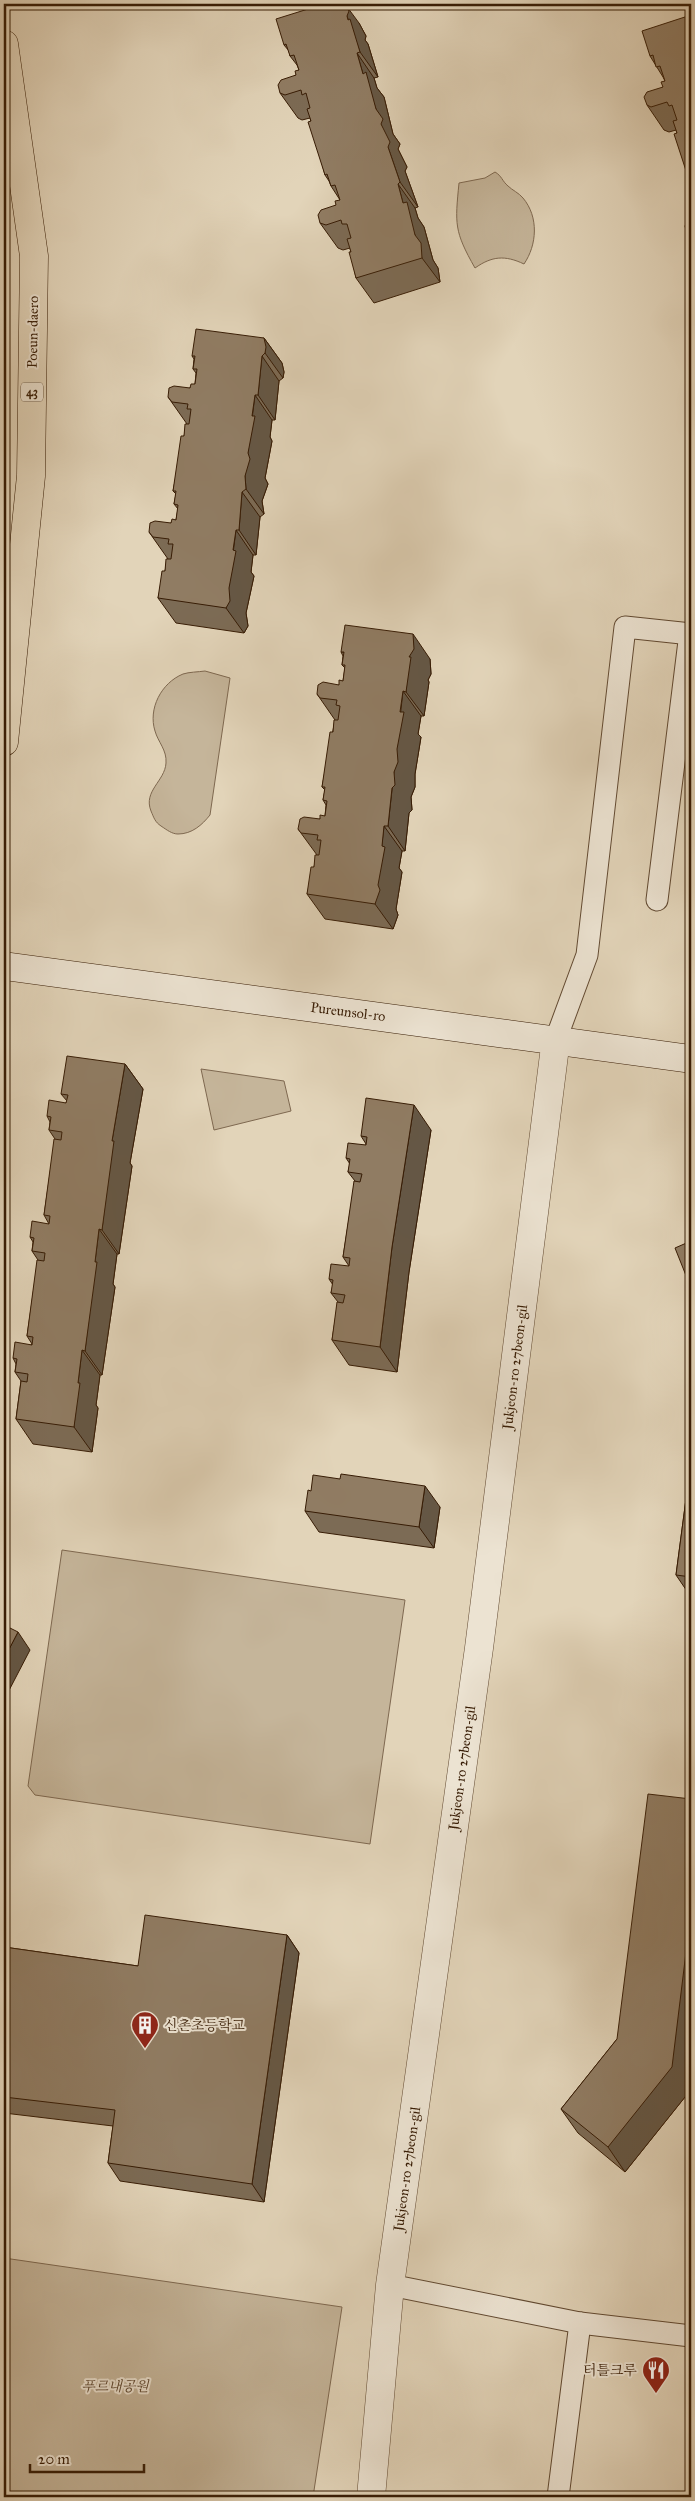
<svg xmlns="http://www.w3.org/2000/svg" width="695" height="2501" font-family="'IM FELL Great Primer','Noto Serif KR',serif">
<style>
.green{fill:#c5b59a;stroke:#7e6850}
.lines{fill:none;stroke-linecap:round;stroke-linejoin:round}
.lane-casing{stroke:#624a32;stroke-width:23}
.street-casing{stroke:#624a32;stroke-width:29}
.secondary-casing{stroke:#371c05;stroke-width:29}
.highway-casing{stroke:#371c05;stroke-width:29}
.lane{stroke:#ece3d2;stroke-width:21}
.street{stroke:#ece3d2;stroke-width:28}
.secondary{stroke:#ece3d2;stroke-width:28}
.highway{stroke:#e2d4b9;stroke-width:28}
.wall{fill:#7c6b55;stroke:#371c05}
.shaded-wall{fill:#655745;stroke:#371c05}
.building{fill:#907c63;stroke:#371c05}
.labels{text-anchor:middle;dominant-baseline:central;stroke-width:4;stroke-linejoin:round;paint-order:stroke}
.shield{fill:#ece3d2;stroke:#6d5842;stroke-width:1}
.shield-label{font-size:12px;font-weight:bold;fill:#371c05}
.street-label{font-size:14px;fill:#371c05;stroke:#ece3d2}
.poi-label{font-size:14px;fill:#371c05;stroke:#ece3d2;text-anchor:start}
.park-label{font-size:14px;font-style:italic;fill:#5a422a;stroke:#ece3d2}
</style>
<rect width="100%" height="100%" fill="#e2d4b9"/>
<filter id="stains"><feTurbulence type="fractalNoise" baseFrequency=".004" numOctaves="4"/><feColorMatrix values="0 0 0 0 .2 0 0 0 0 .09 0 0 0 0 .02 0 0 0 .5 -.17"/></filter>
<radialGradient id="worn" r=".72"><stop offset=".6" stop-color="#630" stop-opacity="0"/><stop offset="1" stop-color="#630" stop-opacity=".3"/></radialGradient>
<g class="green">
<path d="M 495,172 C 502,176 502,181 508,186 C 512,190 519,193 523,198 C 539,217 537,245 524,264 C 505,255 492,256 475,268 C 454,231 455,224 459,183 L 485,178 Z"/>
<path d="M 205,671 L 230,678 L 210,815 C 202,825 192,834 178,834 C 172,834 167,830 161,826 C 155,822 154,818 151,811 C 143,791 165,781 166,763 C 167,750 158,742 155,731 C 148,709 161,683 183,674 C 189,672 198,672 205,671 Z"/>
<path d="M 201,1069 L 284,1081 L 291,1111 L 214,1130 Z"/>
<path d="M 62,1550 L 405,1600 L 370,1844 L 35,1795 L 28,1786 Z"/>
<path d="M 4,2258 L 342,2307 L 313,2497 L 4,2497 Z"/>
</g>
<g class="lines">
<g class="lane-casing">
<g id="lane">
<path d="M 657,900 L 690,633"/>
<path d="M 556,1039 L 587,955 L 625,627 L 691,634"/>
<path d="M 390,2285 L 580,2323 L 691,2336"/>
<path d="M 558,2497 L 580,2323"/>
</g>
</g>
<g class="street-casing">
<path id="street" d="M 371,2497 L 390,2285 L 479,1648 L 556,1039"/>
</g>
<g class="secondary-casing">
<path id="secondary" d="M 4,966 L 691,1059"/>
</g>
<g class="highway-casing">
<path id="highway" d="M 4,44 L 34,256 L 31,476 L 4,742"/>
</g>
<use href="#lane" class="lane"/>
<use href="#street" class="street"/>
<use href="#secondary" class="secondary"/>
<use href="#highway" class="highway"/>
</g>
<g class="wall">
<path d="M 179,4 L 191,4 L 181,7 Z"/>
<path d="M 691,15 L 691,187 L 676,130 L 669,132 L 664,130 L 647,105 L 663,87 L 665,81 L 663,77 L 650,56 Z"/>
<path d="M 359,23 L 366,36 L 365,40 L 368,44 L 378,77 L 374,78 L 377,88 L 384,97 L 393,134 L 400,144 L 398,149 L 407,167 L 405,171 L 418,207 L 415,208 L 418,218 L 424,227 L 433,260 L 438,268 L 440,282 L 374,303 L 356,278 L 350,248 L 343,250 L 338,248 L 320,223 L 336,205 L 340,200 L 331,186 L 329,181 L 325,175 L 310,118 L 302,120 L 298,118 L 280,93 L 296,75 L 299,70 L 297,65 L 290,56 L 289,51 L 284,45 Z"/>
<path d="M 264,338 L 282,363 L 284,372 L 283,378 L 279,381 L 275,420 L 272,420 L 270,437 L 272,441 L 265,478 L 268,484 L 262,501 L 264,514 L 260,517 L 256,555 L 253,555 L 251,572 L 254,576 L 246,613 L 248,626 L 244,633 L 176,623 L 158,598 L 168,559 L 149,532 L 171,523 L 176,520 L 178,509 L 174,504 L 176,494 L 173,491 L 184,436 L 187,424 L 168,397 L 190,388 L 195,384 L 196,373 L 193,369 L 194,359 L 192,356 Z"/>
<path d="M 341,652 L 430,659 L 431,674 L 428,680 L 429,682 L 424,716 L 421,716 L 418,734 L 421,737 L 415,774 L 415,787 L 411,797 L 412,810 L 409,813 L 405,851 L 402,851 L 399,868 L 402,872 L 396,909 L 398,915 L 393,929 L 325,919 L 307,894 L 317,855 L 298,829 L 320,819 L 325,816 L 326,805 L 323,800 L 325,790 L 322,787 L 335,720 L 317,694 L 339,685 L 343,681 L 345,668 L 342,665 L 343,656 Z"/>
<path d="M 125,1064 L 143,1089 L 130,1163 L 132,1166 L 119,1254 L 117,1254 L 113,1284 L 115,1287 L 102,1375 L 100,1375 L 96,1405 L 98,1408 L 92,1452 L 33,1444 L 16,1419 L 21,1381 L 15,1372 L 16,1364 L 13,1358 L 32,1344 L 27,1336 L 38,1260 L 32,1251 L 33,1242 L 30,1237 L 49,1224 L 44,1215 L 55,1139 L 49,1130 L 50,1122 L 47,1116 L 66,1103 L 67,1101 L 61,1094 Z"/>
<path d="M 431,1130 L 409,1272 L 397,1372 L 349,1365 L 332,1340 L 338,1302 L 331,1293 L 333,1285 L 329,1279 L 349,1266 L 343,1257 L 355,1181 L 348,1172 L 350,1164 L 346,1158 L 366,1145 L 366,1144 L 361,1136 Z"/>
<path d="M 691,1461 L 691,1597 L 676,1575 Z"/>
<path d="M 440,1507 L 434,1548 L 319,1532 L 305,1511 Z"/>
<path d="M 287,1935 L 299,1953 L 264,2202 L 120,2181 L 108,2163 L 113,2126 L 4,2113 L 4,1947 L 138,1966 Z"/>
<path d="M 617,2039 L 689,2092 L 625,2172 L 578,2133 L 561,2109 Z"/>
</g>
<g class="shaded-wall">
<path d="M 345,4 L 359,23 L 366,36 L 365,40 L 368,44 L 378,77 L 360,52 L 347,16 Z"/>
<path d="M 357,53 L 374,78 L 377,88 L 384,97 L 393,134 L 400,144 L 398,149 L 407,167 L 405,171 L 418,207 L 400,182 L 388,147 L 376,109 L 363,74 Z"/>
<path d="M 398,184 L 415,208 L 418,218 L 424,227 L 433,260 L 438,268 L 440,282 L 422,258 L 415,235 L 403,203 Z"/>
<path d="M 264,338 L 282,363 L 284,372 L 283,378 L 265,353 Z"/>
<path d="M 262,356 L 279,381 L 275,420 L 258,395 Z"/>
<path d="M 255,395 L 272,420 L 270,437 L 272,441 L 265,478 L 268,484 L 262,501 L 264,514 L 246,489 L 245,476 Z"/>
<path d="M 242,492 L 260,517 L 256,555 L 239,530 Z"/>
<path d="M 236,530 L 253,555 L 251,572 L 254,576 L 246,613 L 248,626 L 244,633 L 226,608 Z"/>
<path d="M 413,634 L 430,659 L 431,674 L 428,680 L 429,682 L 424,716 L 406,692 L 409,657 Z"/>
<path d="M 403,691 L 421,716 L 418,734 L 421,737 L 415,774 L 415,787 L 411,797 L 412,810 L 409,813 L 405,851 L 388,826 Z"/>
<path d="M 384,826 L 402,851 L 399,868 L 402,872 L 396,909 L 398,915 L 393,929 L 375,904 Z"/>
<path d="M 125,1064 L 143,1089 L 130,1163 L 132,1166 L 119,1254 L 102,1230 L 112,1141 Z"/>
<path d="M 414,1105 L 431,1130 L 409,1272 L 397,1372 L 380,1347 L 392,1247 Z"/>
<path d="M 99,1229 L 117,1254 L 113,1284 L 115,1287 L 102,1375 L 85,1351 L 95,1262 Z"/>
<path d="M 82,1350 L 100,1375 L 96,1405 L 98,1408 L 92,1452 L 74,1427 L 78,1383 Z"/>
<path d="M 425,1486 L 440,1507 L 434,1548 L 419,1527 Z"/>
<path d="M 18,1632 L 30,1650 L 4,1700 L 4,1659 Z"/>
<path d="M 691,1911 L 691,2074 L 689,2092 L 625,2172 L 608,2147 Z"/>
<path d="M 287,1935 L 299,1953 L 264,2202 L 252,2184 Z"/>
</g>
<g class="building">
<path d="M 324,4 L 345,4 L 349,11 L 347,16 L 348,20 L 350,19 L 360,52 L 357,53 L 363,74 L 366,72 L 376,109 L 383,119 L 381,124 L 390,142 L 388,147 L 400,182 L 398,184 L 403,203 L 407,202 L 415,235 L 421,243 L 422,258 L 356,278 L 349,252 L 351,252 L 347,239 L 351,238 L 347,224 L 342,224 L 341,220 L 326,225 L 320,223 L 318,215 L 321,210 L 336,205 L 335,201 L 340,200 L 335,185 L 331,186 L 327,174 L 325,175 L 308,122 L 311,121 L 307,109 L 310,108 L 306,93 L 302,95 L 301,90 L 285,95 L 280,93 L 278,85 L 281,80 L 296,75 L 295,71 L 299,70 L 294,55 L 290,56 L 286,44 L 284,45 L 276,19 Z"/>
<path d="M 691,15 L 691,186 L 674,134 L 677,133 L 673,121 L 677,120 L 672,105 L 669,106 L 667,102 L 651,107 L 647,105 L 644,97 L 647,92 L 663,87 L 661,82 L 665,81 L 660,66 L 656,67 L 653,55 L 650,56 L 642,31 Z"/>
<path d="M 691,220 L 691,236 L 687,234 L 685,226 L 687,222 Z"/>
<path d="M 196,329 L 264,338 L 266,347 L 265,353 L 262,356 L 258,395 L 255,395 L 252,416 L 255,416 L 248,453 L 250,459 L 245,476 L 246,489 L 242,492 L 239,530 L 236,530 L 233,550 L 236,551 L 229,588 L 230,601 L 226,608 L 158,598 L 162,571 L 165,571 L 166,559 L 171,559 L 173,544 L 168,544 L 169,539 L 153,537 L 149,532 L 150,523 L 155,521 L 171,523 L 172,519 L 176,520 L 178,505 L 174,504 L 176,491 L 173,491 L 181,436 L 184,436 L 185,424 L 189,424 L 191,409 L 187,409 L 188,404 L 172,402 L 168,397 L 169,388 L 174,386 L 190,388 L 191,384 L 195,384 L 197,369 L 193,369 L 195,356 L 192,356 Z"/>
<path d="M 345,625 L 413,634 L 414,649 L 409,657 L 411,657 L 406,692 L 403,691 L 400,712 L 404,712 L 397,749 L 398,762 L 394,772 L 395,785 L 392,788 L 388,826 L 384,826 L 382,846 L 385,847 L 378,885 L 380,890 L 375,904 L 307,894 L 311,867 L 314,867 L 315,855 L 319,855 L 321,840 L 317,840 L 318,835 L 301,833 L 298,829 L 300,819 L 304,817 L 320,819 L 320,815 L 325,816 L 327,801 L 323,800 L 325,787 L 322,787 L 330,732 L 333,732 L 334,720 L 338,720 L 340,706 L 336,705 L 337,700 L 320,698 L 317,694 L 318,685 L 323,682 L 339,685 L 339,680 L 343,681 L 345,665 L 342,665 L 344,652 L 341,652 Z"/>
<path d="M 67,1056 L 125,1064 L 112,1141 L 114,1141 L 102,1230 L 99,1229 L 95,1262 L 97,1262 L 85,1351 L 82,1350 L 78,1383 L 80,1383 L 74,1427 L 16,1419 L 21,1381 L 27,1382 L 28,1374 L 15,1372 L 17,1359 L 13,1358 L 15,1342 L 32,1345 L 33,1337 L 27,1336 L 37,1260 L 44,1261 L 45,1253 L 32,1251 L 34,1238 L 30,1237 L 32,1221 L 49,1224 L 50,1216 L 44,1215 L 54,1139 L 61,1140 L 62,1132 L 49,1130 L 51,1117 L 47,1116 L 49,1100 L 66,1103 L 68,1095 L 61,1094 Z"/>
<path d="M 366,1098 L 414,1105 L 392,1247 L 380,1347 L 332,1340 L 337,1302 L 343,1303 L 345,1295 L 331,1293 L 333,1280 L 329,1279 L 331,1264 L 349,1266 L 350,1258 L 343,1257 L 354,1181 L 360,1182 L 362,1174 L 348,1172 L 350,1159 L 346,1158 L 348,1143 L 366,1145 L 367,1137 L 361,1136 Z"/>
<path d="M 691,1241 L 691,1288 L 675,1248 Z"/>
<path d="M 691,1461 L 691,1577 L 676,1575 Z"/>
<path d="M 341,1474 L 425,1486 L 419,1527 L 305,1511 L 308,1490 L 311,1491 L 313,1475 L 340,1479 Z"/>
<path d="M 4,1625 L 18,1632 L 4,1659 Z"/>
<path d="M 648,1794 L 691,1799 L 691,1911 L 672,2067 L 608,2147 L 561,2109 L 617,2039 Z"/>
<path d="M 145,1915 L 287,1935 L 252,2184 L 108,2163 L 115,2110 L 4,2097 L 4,1947 L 138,1966 Z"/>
</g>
<defs>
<g id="building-pin" transform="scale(1.4375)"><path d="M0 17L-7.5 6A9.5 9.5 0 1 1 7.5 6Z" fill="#8f2418" stroke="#ece3d2"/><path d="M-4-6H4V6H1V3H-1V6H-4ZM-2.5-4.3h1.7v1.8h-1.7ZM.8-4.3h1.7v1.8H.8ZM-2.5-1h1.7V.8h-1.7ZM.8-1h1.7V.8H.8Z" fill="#fff"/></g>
<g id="restaurant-pin" transform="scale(1.4375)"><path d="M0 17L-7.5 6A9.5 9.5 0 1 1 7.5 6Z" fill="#8f2418" stroke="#ece3d2"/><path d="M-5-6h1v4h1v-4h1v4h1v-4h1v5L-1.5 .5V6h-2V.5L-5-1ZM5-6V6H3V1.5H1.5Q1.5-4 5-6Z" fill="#fff"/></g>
</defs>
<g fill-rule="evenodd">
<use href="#building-pin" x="145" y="2025"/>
<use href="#restaurant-pin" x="656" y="2370"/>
</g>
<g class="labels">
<rect class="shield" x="21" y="382.5" width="22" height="19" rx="4"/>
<g class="shield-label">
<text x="32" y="392">43</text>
</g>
<g class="street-label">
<text transform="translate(33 332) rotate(-89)">Poeun-daero</text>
<text transform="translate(348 1012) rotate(7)">Pureunsol-ro</text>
<text transform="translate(515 1367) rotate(-83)">Jukjeon-ro 27beon-gil</text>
<text transform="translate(462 1768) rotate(-82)">Jukjeon-ro 27beon-gil</text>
<text transform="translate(407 2169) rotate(-82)">Jukjeon-ro 27beon-gil</text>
</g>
<g class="poi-label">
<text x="164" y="2025">신촌초등학교</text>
<text x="637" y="2370" text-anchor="end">터틀크루</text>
</g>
<g class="park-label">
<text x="115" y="2386">푸르내공원</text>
</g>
</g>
<rect width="695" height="2501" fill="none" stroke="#e2d4b9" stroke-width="20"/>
<rect x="5" y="5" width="685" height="2491" fill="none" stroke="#371c05" stroke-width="2.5"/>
<rect x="10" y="10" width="675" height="2481" fill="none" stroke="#371c05"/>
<path d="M30 2464v8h114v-8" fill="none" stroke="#371c05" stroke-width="2.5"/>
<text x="38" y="2464" font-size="15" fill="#371c05" stroke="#ece3d2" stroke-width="4" paint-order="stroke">20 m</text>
<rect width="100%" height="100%" filter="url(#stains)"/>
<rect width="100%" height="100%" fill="url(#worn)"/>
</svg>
